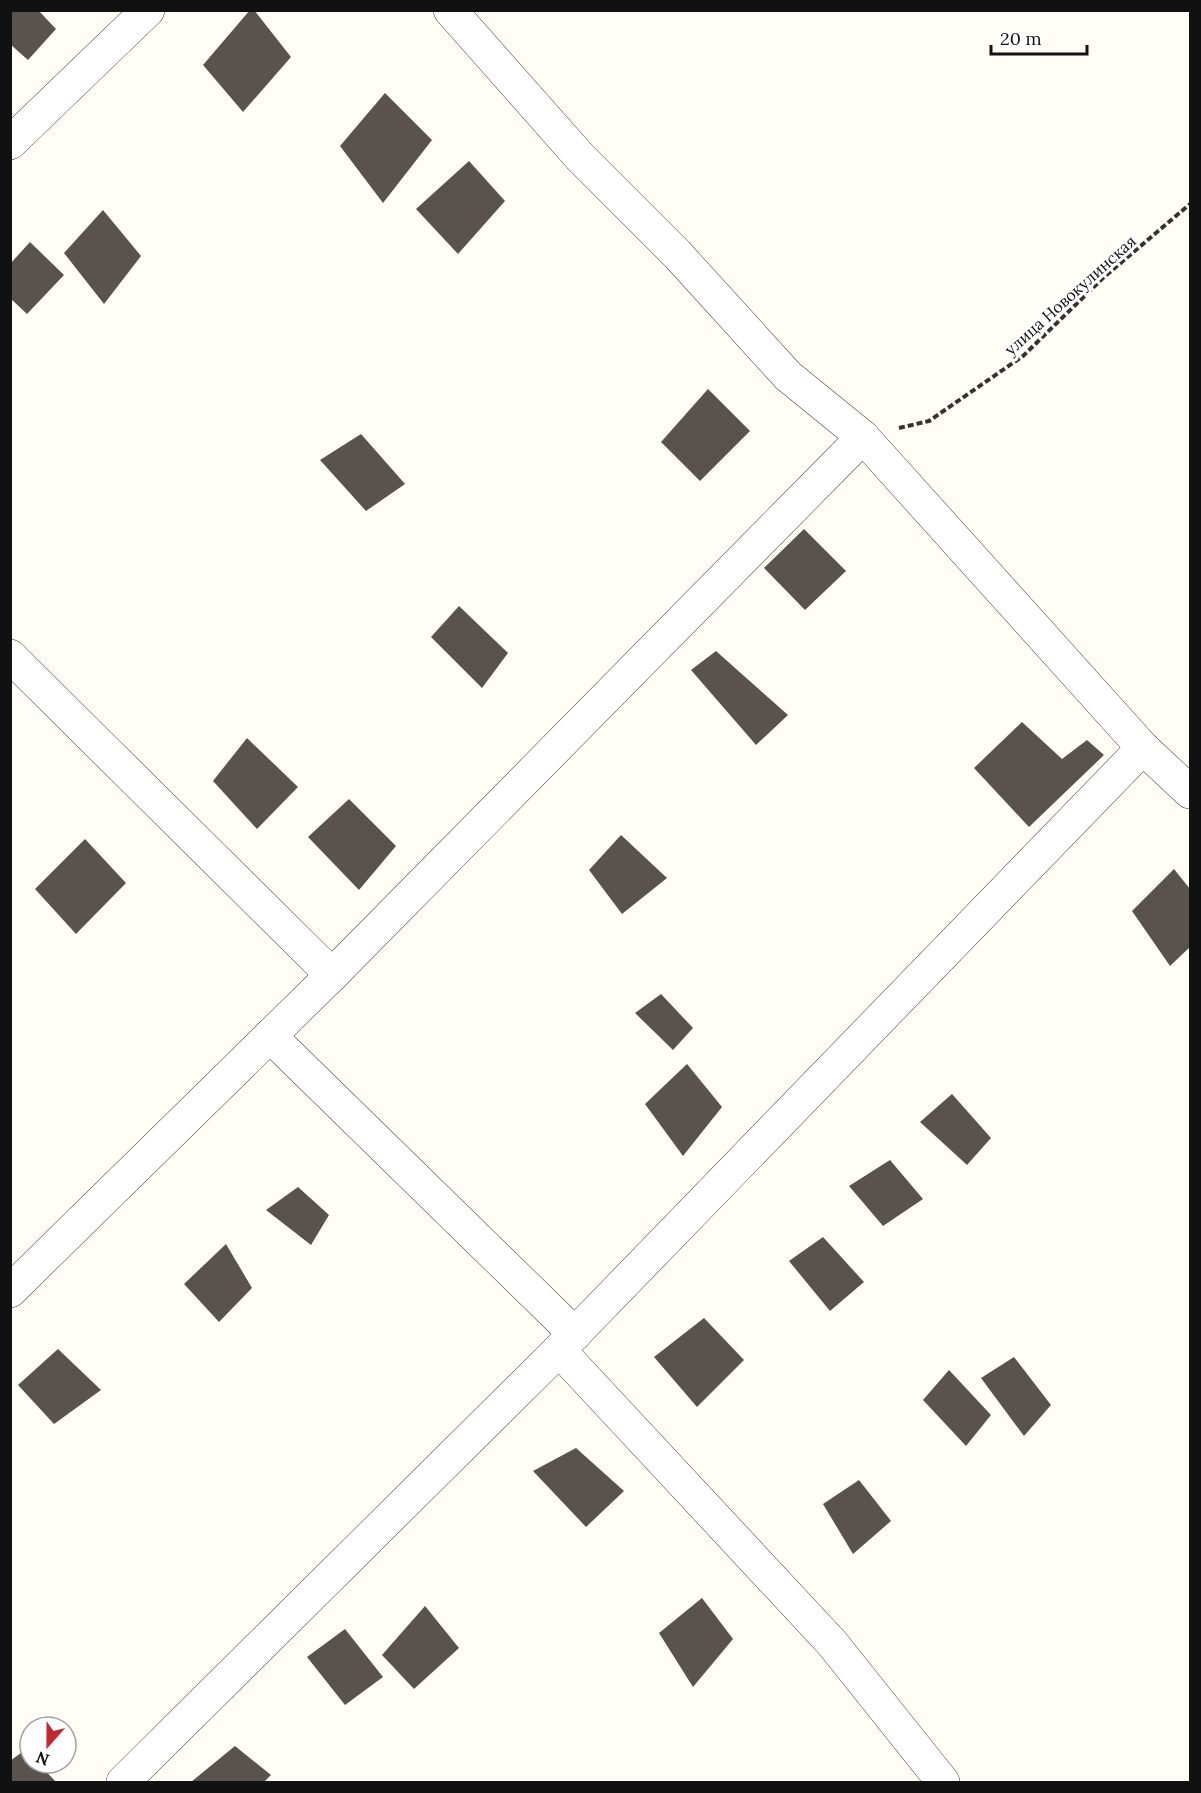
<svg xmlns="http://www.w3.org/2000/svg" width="1201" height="1793" font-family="Lora,serif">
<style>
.building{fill:#5a524d}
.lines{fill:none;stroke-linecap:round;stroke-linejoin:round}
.minor-casing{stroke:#444;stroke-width:34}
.path{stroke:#333;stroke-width:4;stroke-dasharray:6 3;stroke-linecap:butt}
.minor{stroke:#fff;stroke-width:33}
.labels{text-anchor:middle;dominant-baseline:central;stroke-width:6;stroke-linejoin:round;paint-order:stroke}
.street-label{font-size:16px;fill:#111;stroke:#fff}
</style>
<rect width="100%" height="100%" fill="#fffdf5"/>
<g class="building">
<path d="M 10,10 L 38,10 L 56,29 L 28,60 L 10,44 Z"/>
<path d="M 250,10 L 254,10 L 291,57 L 243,112 L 203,65 Z"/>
<path d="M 385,93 L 432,140 L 383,203 L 340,146 Z"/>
<path d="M 469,161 L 505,201 L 458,254 L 416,209 Z"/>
<path d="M 103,210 L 141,256 L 104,304 L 64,253 Z"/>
<path d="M 30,242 L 64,275 L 27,314 L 10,298 L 10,264 Z"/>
<path d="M 708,389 L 750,431 L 700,481 L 661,442 Z"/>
<path d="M 361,434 L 405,484 L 366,511 L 320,460 Z"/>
<path d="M 804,529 L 846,571 L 805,610 L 764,568 Z"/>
<path d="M 459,606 L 508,653 L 482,688 L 431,637 Z"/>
<path d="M 716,651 L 788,715 L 756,745 L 691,670 Z"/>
<path d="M 1022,722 L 1062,759 L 1087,740 L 1104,755 L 1029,827 L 974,768 Z"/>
<path d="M 247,738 L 298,787 L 257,829 L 213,781 Z"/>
<path d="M 349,799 L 396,846 L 359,890 L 308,837 Z"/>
<path d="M 621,835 L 667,878 L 622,914 L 589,870 Z"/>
<path d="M 85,839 L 126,883 L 76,934 L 35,889 Z"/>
<path d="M 1174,869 L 1190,889 L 1190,947 L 1170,966 L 1132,911 Z"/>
<path d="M 661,994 L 693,1028 L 673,1050 L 635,1013 Z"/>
<path d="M 687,1064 L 722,1107 L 683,1156 L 645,1104 Z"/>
<path d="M 952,1094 L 991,1138 L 967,1165 L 920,1122 Z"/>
<path d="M 890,1160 L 923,1199 L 883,1226 L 849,1186 Z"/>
<path d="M 298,1187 L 329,1215 L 311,1245 L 266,1210 Z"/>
<path d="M 823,1237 L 864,1282 L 830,1311 L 789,1261 Z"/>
<path d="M 226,1244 L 252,1288 L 219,1322 L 184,1284 Z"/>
<path d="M 704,1318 L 744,1360 L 697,1407 L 654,1357 Z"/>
<path d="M 58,1349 L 101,1390 L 54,1424 L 18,1385 Z"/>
<path d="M 1014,1357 L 1051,1405 L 1024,1436 L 981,1378 Z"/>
<path d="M 949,1370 L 991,1415 L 966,1446 L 923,1400 Z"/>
<path d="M 576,1448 L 624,1491 L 586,1527 L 533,1471 Z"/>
<path d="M 859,1480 L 891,1521 L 853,1554 L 823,1504 Z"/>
<path d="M 702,1598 L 733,1639 L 693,1687 L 659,1633 Z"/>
<path d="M 425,1606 L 459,1648 L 414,1689 L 382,1655 Z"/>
<path d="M 345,1629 L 383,1677 L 345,1705 L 307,1657 Z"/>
<path d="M 235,1746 L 271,1775 L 264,1782 L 191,1782 Z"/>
<path d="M 25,1750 L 30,1755 L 30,1763 L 38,1763 L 56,1782 L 10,1782 L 10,1761 Z"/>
</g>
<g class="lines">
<g class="minor-casing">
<g id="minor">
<path d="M 450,10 L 580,157 L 677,254 L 788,376 L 863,437 L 1143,748 L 1190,792"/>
<path d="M 10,143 L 148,10"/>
<path d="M 10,656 L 332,975"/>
<path d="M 270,1036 L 575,1334"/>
<path d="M 10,1291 L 332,975 L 863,437"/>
<path d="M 559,1350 L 832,1643 L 943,1782"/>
<path d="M 123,1782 L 559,1350 L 1143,748"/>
</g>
</g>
<path class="path" d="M 899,428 L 929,421 L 1023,356 L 1103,278 L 1190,204"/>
<use href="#minor" class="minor"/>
</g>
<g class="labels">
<g class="street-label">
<text transform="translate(1070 295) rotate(-42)">улица Новокулинская</text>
</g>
</g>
<rect width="1201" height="1793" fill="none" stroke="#111111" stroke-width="24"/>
<g transform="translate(48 1745) rotate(201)"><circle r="28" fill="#ffffff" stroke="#a0a0a0" stroke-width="1.5"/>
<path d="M0-4.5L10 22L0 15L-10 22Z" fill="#c4262e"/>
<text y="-9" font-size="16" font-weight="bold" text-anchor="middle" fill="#111111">N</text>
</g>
<path d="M991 45v9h96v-9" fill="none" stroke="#111111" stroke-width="3"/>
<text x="1000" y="45" font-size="18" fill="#111111" stroke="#ffffff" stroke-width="4.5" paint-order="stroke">20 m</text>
</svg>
